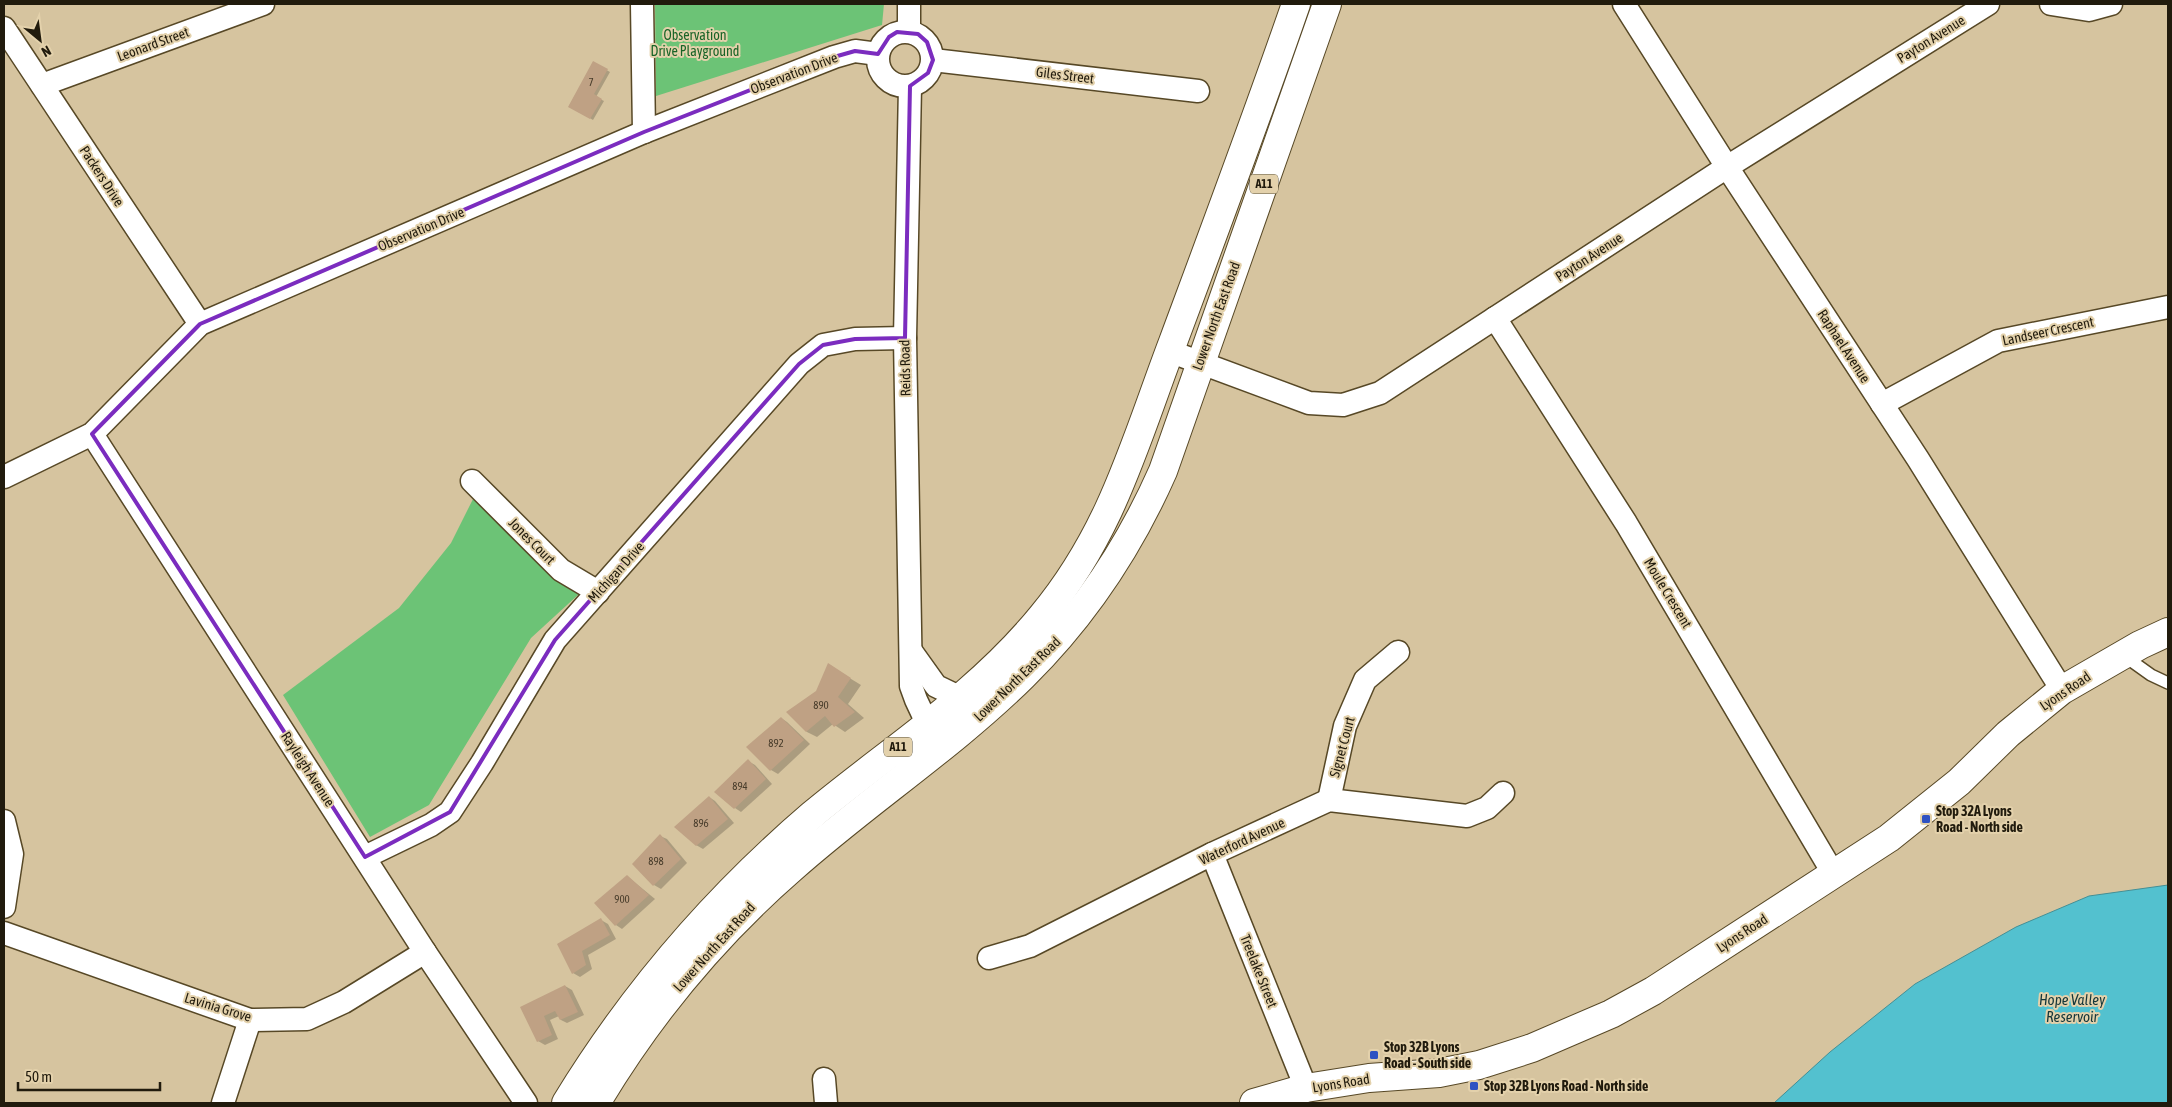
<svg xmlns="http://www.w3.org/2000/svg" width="2172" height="1107" font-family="'Asap Condensed',sans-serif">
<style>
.green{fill:#6cc376}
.water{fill:#53c1cf;stroke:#448f95}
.shadow{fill:#0003}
.building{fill:#bfa184}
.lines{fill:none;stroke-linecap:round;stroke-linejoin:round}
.service-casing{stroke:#574826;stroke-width:14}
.minor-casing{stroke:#574826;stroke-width:25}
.tertiary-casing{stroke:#574826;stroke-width:30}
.primary-casing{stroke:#574826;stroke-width:30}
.service{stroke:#fff;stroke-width:11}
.minor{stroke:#fff;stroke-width:22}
.tertiary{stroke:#fff;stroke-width:28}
.primary{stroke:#fff;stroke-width:28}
.marked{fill:none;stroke:#7b2cbf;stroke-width:4;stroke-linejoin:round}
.poi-dot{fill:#2f52c2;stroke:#e3d1ab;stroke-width:2}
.labels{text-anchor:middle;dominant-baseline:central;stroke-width:4;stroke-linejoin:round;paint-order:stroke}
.number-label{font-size:11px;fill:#483c2b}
.shield{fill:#e3d1ab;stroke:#5b523c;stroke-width:1}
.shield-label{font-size:12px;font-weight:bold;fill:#211b0d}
.park-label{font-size:14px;fill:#186427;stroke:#e3d1ab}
.street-label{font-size:14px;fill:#211b0d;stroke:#e3d1ab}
.poi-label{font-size:14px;font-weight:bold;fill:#211b0d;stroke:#e3d1ab;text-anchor:start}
.water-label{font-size:15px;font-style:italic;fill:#14363a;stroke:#e3d1ab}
</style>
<rect width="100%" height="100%" fill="#d6c49f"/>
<g class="green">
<path d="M 655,4 L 884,4 L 882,25 L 656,96 Z"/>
<path d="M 474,497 L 579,594 L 531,638 L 429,805 L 370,837 L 283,695 L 399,608 L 451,543 Z"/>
</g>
<path class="water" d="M 2168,885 L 2168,1103 L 1774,1103 L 1830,1052 L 1915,984 L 2016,927 L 2089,896 Z"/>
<g class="shadow">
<path d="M 594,63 L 610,72 L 596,97 L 604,101 L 593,120 L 569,106 Z"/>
<path d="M 838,671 L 861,685 L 848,704 L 864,718 L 845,732 L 833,724 L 817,737 L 807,732 L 788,712 L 817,692 Z"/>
<path d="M 781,718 L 787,722 L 810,744 L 778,774 L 771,770 L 748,747 Z"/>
<path d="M 748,761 L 755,765 L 772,784 L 741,812 L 735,808 Z"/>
<path d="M 709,797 L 715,801 L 734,823 L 703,849 L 696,845 Z"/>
<path d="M 660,836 L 667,839 L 687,863 L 661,889 L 654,885 Z"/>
<path d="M 627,876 L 655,899 L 622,929 L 616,925 Z"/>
<path d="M 601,920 L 608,924 L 616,939 L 588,955 L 592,969 L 580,977 L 573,973 L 558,944 Z"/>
<path d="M 565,986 L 572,990 L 584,1015 L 567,1023 L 561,1020 L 559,1016 L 550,1020 L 558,1039 L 545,1045 L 538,1041 L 522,1008 Z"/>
</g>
<g class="building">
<path d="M 593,61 L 608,69 L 594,94 L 602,99 L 590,119 L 568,107 Z"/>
<path d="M 828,663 L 851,678 L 838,697 L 855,712 L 834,727 L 825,716 L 806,732 L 786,712 L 816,691 Z"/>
<path d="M 781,717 L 804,740 L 770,771 L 746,747 Z"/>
<path d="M 748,759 L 766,779 L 734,809 L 714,792 Z"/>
<path d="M 709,796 L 728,819 L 696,846 L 674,827 Z"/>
<path d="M 660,834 L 681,859 L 653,886 L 632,864 Z"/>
<path d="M 627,875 L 649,895 L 615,926 L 594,903 Z"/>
<path d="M 601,918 L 610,935 L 582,951 L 586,965 L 572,974 L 557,944 Z"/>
<path d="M 565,985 L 578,1012 L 560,1020 L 555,1011 L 544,1016 L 552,1035 L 537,1042 L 520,1007 Z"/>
</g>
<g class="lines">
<g class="service-casing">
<path id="service" d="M 2123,655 L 2151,675 L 2168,683"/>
</g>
<g class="minor-casing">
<g id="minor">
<path d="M 642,4 L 644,132"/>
<path d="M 1624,4 L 1727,167 L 1918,459 L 2062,690"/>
<path d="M 2051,4 L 2089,10 L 2111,4"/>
<path d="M 4,28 L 200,324"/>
<path d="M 909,31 L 909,4"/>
<circle cx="905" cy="59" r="27"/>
<path d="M 933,60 L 1198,91"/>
<path d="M 42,85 L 263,4"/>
<path d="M 910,86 L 905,338 L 911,686 C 917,705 925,721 938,737"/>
<path d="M 1495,318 L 1626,523 L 1833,873"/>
<path d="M 1169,351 L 1309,403 L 1343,405 L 1380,393 L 1727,167 L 1988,4"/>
<path d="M 1882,404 L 1998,341 L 2168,307"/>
<path d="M 92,434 L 425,952 L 526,1103"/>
<path d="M 4,477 L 92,434 L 200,324 L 644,132 L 834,57 L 855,51 L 878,54"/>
<path d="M 472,481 L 561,570 L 598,592"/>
<path d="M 911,651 L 936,686 L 961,698"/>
<path d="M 1329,800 L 1345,726 L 1365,680 L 1398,652"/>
<path d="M 4,821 L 12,854 L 4,907"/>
<path d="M 1212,854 L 1306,1088"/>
<path d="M 365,857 L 431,825 L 450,812 L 482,763 L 555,640 L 799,364 L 823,345 L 855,339 L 905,338"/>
<path d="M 4,933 L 250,1020 L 307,1019 L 344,1002 L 425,952"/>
<path d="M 989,958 L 1030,946 L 1212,854 L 1329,800 L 1467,816 L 1487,808 L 1503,793"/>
<path d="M 824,1079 L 826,1103"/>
<path d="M 223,1103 L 250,1020"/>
</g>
</g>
<g class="tertiary-casing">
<path id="tertiary" d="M 1254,1103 L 1306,1088 L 1369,1078 L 1439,1073 L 1479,1065 L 1532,1048 L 1611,1014 L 1653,991 L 1889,838 L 1959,782 L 2008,734 L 2062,690 L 2140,645 L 2168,632"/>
</g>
<g class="primary-casing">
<g id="primary">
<path d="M 566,1103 C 632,995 715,898 812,815 C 890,750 977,696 1042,616 C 1112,532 1135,442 1173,342 C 1215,229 1257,117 1296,4"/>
<path d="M 596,1103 C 648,1016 714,936 791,869 C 866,802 951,747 1023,676 C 1083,617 1129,548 1163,471 L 1327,4"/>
</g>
</g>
<use href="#service" class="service"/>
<use href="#minor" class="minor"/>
<use href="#tertiary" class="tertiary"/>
<use href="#primary" class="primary"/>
</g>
<path class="marked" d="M 897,32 L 918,34 L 927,42 L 933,60 L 928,73 L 910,86 L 905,338 L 855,339 L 823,345 L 799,364 L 555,640 L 450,812 L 365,857 L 92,434 L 200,324 L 644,132 L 834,57 L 855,51 L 878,54 L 889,37 Z"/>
<g class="poi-dot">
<rect x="1921" y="814" width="10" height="10" rx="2.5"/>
<rect x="1369" y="1050" width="10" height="10" rx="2.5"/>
<rect x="1469" y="1081" width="10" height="10" rx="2.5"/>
</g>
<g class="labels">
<g class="number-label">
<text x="591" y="82">7</text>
<text x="821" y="705">890</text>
<text x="776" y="743">892</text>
<text x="740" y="786">894</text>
<text x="701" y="823">896</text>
<text x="656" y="861">898</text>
<text x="622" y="899">900</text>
</g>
<g class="shield">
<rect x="1250" y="174.5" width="28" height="19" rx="4"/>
<rect x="884" y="737.5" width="28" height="19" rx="4"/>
</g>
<g class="shield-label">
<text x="1264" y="184">A11</text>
<text x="898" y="747">A11</text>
</g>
<g class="park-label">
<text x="695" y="35">Observation<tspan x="695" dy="16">Drive Playground</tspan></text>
</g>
<g class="street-label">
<text transform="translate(1931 39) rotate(-32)">Payton Avenue</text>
<text transform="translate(153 44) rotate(-20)">Leonard Street</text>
<text transform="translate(794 73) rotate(-21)">Observation Drive</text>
<text transform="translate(1065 75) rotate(7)">Giles Street</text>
<text transform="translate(102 176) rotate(57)">Packers Drive</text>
<text transform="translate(421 229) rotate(-23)">Observation Drive</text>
<text transform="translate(1589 257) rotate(-33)">Payton Avenue</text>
<text transform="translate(1216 316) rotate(-70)">Lower North East Road</text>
<text transform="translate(2048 331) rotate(-12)">Landseer Crescent</text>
<text transform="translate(1844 346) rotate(57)">Raphael Avenue</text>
<text transform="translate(905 368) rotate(-91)">Reids Road</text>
<text transform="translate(532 541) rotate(45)">Jones Court</text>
<text transform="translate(616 572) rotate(-48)">Michigan Drive</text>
<text transform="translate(1668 593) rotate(59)">Moule Crescent</text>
<text transform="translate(1017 679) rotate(-44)">Lower North East Road</text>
<text transform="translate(2065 691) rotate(-34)">Lyons Road</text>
<text transform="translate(1342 747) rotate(-75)">Signet Court</text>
<text transform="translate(308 769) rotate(57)">Rayleigh Avenue</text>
<text transform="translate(1242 841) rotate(-25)">Waterford Avenue</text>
<text transform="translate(1742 933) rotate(-33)">Lyons Road</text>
<text transform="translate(714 947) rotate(-48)">Lower North East Road</text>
<text transform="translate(1259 971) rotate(68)">Treelake Street</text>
<text transform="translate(218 1007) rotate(17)">Lavinia Grove</text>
<text transform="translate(1341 1083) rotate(-9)">Lyons Road</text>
</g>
<g class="poi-label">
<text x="1936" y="811">Stop 32A Lyons<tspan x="1936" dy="16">Road - North side</tspan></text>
<text x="1384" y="1047">Stop 32B Lyons<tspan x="1384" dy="16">Road - South side</tspan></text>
<text x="1484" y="1086">Stop 32B Lyons Road - North side</text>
</g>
<g class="water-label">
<text x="2072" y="999">Hope Valley<tspan x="2072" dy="17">Reservoir</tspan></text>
</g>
</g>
<rect width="2172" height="1107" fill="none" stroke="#211b0d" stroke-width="10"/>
<g transform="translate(40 40) rotate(151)" stroke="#e3d1ab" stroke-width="4" paint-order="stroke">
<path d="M0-4L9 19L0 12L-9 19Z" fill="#211b0d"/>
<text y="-8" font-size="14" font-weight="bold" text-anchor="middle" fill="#211b0d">N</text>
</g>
<path d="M18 1082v8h142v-8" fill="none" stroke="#211b0d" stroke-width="2.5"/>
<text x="25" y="1082" font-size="15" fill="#211b0d" stroke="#e3d1ab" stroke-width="4" paint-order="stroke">50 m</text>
</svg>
